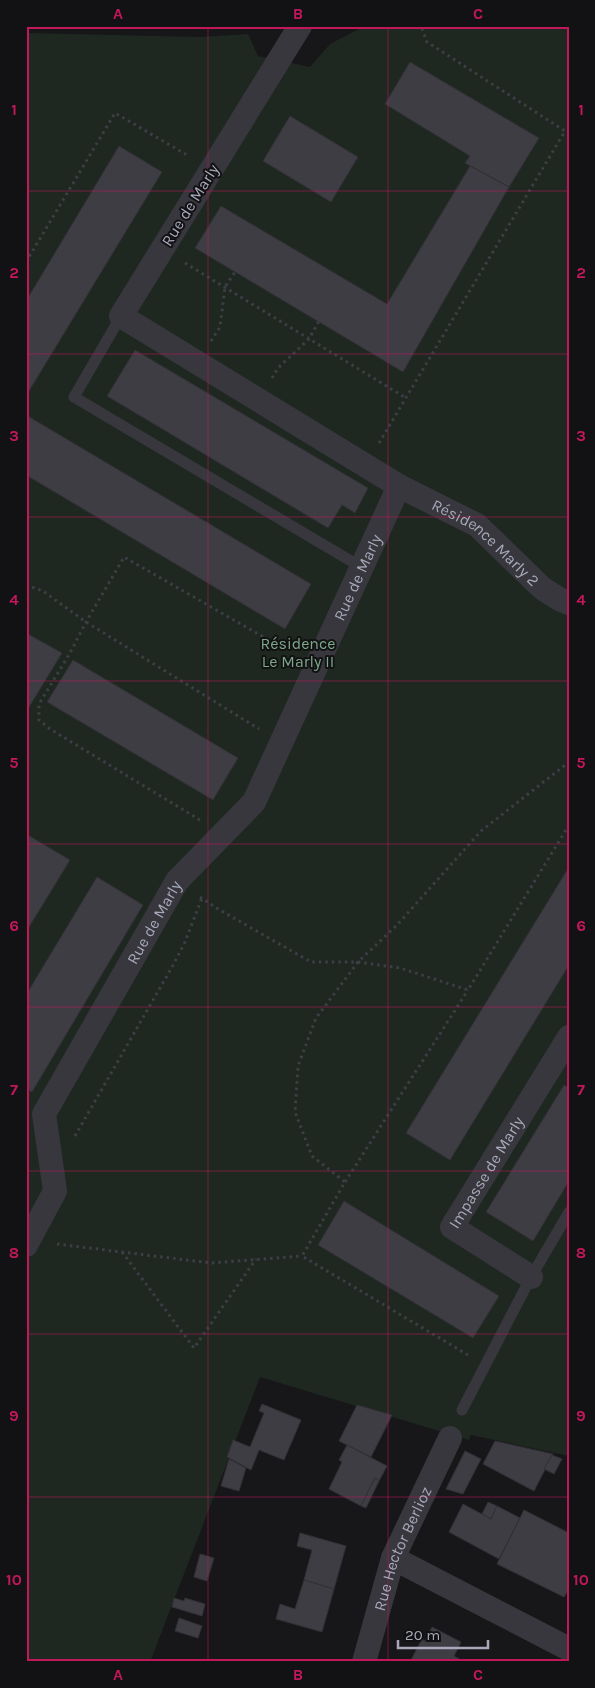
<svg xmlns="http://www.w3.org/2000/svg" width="595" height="1688" font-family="Karla,sans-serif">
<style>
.green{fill:#1e2821}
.building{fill:#3e3d44;stroke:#323035}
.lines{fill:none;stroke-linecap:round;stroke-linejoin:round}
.path{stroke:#3d3e46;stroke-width:3;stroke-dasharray:2.5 4;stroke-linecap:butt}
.service{stroke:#38373e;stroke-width:11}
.minor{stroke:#38373e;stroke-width:24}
.grid{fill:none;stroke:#c2185b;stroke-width:1;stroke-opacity:0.55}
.labels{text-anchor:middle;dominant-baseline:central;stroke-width:4;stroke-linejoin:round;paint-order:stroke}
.street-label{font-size:16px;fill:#a7a9ba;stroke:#121214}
.park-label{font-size:16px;fill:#7da789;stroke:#121214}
.neatline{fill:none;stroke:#c2185b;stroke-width:2}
.grid-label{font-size:16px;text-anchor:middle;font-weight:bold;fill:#c2185b}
</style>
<rect width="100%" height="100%" fill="#171719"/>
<path class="green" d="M 369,26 L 419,26 L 431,29 L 456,26 L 569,26 L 569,1456 L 471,1435 L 469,1440 L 260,1377 L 150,1662 L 26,1662 L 26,33 L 201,37 L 248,34 L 258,56 L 310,67 L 330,44 L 359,29 Z"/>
<g class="building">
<path d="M 410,62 L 539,138 L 509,187 L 465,163 L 470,156 L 385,104 Z"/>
<path d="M 290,116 L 358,157 L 331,202 L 263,161 Z"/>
<path d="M 119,146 L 162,172 L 26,396 L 26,301 Z"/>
<path d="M 470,166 L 509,187 L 403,372 L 195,248 L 221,206 L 387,304 Z"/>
<path d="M 135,350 L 368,488 L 355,513 L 342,505 L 328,528 L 107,396 Z"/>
<path d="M 26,415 L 311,584 L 285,629 L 26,475 Z"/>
<path d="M 26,633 L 62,653 L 26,712 Z"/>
<path d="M 73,660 L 238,758 L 213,800 L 47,702 Z"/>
<path d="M 26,834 L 70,860 L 26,932 Z"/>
<path d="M 569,867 L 569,965 L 450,1160 L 406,1133 Z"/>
<path d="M 97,877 L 143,905 L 32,1092 L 26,1089 L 26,995 Z"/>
<path d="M 564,1085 L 569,1088 L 569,1181 L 533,1241 L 486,1212 Z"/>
<path d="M 344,1201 L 499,1296 L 473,1338 L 318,1245 Z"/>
<path d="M 262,1404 L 301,1420 L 284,1460 L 259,1450 L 251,1470 L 227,1457 L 233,1440 L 250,1447 L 264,1413 L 259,1411 Z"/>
<path d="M 357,1405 L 392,1415 L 371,1457 L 339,1441 Z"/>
<path d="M 495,1441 L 553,1454 L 534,1491 L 483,1464 Z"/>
<path d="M 347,1445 L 387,1466 L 379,1481 L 375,1478 L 361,1506 L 329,1489 L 342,1462 L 339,1460 Z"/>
<path d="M 465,1451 L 481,1459 L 463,1494 L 446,1489 Z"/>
<path d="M 552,1455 L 562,1459 L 554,1474 L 544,1469 Z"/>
<path d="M 229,1459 L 246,1468 L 239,1491 L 221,1486 Z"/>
<path d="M 375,1478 L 379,1481 L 366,1508 L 361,1506 Z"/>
<path d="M 488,1502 L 497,1506 L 491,1519 L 482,1514 Z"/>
<path d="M 463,1504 L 491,1519 L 497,1506 L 520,1518 L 499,1559 L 449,1532 Z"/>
<path d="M 524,1510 L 569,1533 L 569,1589 L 564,1597 L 497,1564 Z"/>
<path d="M 300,1533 L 346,1546 L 334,1589 L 304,1580 L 312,1550 L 297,1546 Z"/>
<path d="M 200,1554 L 214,1558 L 207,1581 L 194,1577 Z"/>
<path d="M 304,1580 L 334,1589 L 322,1632 L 276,1619 L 280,1604 L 295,1609 Z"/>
<path d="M 174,1598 L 184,1601 L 185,1598 L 205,1604 L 202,1616 L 172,1607 Z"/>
<path d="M 179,1618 L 202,1626 L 198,1638 L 175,1631 Z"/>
<path d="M 432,1627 L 461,1642 L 454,1656 L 465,1662 L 410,1662 L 422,1639 L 425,1641 Z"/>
</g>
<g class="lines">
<g class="path">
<path d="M 26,262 L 115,113 L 187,155"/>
<path d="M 185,263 L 406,398"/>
<path d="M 211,341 L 220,327 L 225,287 L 235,272"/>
<path d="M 272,378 L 278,368 L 309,339 L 319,321"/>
<path d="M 379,443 L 565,131 L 427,42 L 422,29 L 415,26"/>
<path d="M 26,585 L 43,591 L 86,622 L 259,729"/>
<path d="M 200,820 L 50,729 L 39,720 L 39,704 L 70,653 L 86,622 L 124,557 L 267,639 L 296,648"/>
<path d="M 200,897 L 218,909 L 311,962 L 358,962 L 400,968 L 468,990 L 569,825"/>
<path d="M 75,1136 L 172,967 L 185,942 L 202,898"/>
<path d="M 345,1182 L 468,990"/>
<path d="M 57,1244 L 211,1263 L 302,1256"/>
<path d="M 122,1252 L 194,1348 L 256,1259"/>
<path d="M 468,1355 L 302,1256 L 345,1182 L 312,1156 L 295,1112 L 298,1066 L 316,1018 L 358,962 L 397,925 L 481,831 L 569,762"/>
</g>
<g class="service">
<path d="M 121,316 L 74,397 L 361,567"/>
<path d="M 462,1410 L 531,1277 L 569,1212"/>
</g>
<g class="minor">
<path id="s1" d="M 300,26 L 121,316 L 399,486 L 477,525 L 542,588 L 559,599 L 569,603"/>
<path id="s2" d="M 26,1245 L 55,1191 L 44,1114 L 177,881 L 254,802 L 399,486"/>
<path id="s3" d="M 531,1277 L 452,1227 L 569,1037"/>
<path d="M 393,1558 L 569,1649"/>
<path id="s4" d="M 364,1662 L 393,1558 L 450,1438"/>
</g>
</g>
<path class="grid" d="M 208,26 L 208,1662M 388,26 L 388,1662M 26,191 L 569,191M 26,354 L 569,354M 26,517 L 569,517M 26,681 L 569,681M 26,844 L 569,844M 26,1007 L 569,1007M 26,1171 L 569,1171M 26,1334 L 569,1334M 26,1497 L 569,1497"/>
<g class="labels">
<g class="street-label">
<text transform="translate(190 205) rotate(-58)">Rue de Marly</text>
<text stroke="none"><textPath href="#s1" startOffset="771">Résidence Marly 2</textPath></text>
<text stroke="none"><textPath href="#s2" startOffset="765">Rue de Marly</textPath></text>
<text stroke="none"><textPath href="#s2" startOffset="360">Rue de Marly</textPath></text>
<text stroke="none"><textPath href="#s3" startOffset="158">Impasse de Marly</textPath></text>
<text stroke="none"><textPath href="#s4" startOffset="120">Rue Hector Berlioz</textPath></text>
</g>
<g class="park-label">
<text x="298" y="643">Résidence<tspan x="298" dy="18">Le Marly II</tspan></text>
</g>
</g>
<rect width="595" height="1688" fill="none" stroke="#121214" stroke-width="55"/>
<path d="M398 1640v8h90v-8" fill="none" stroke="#a7a9ba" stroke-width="2.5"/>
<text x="405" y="1640" font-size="15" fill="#a7a9ba" stroke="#121214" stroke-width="4" paint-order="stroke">20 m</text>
<rect x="28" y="28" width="540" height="1632" class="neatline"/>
<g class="grid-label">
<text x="118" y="19">A</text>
<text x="298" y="19">B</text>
<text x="478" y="19">C</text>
<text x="14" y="115">1</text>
<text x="581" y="115">1</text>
<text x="14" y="278">2</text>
<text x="581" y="278">2</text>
<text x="14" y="441">3</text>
<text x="581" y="441">3</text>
<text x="14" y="605">4</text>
<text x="581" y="605">4</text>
<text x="14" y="768">5</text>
<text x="581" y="768">5</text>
<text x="14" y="931">6</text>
<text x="581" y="931">6</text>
<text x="14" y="1095">7</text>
<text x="581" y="1095">7</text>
<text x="14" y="1258">8</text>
<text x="581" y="1258">8</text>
<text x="14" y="1421">9</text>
<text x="581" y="1421">9</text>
<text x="14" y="1585">10</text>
<text x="581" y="1585">10</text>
<text x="118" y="1680">A</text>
<text x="298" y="1680">B</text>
<text x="478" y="1680">C</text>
</g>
</svg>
